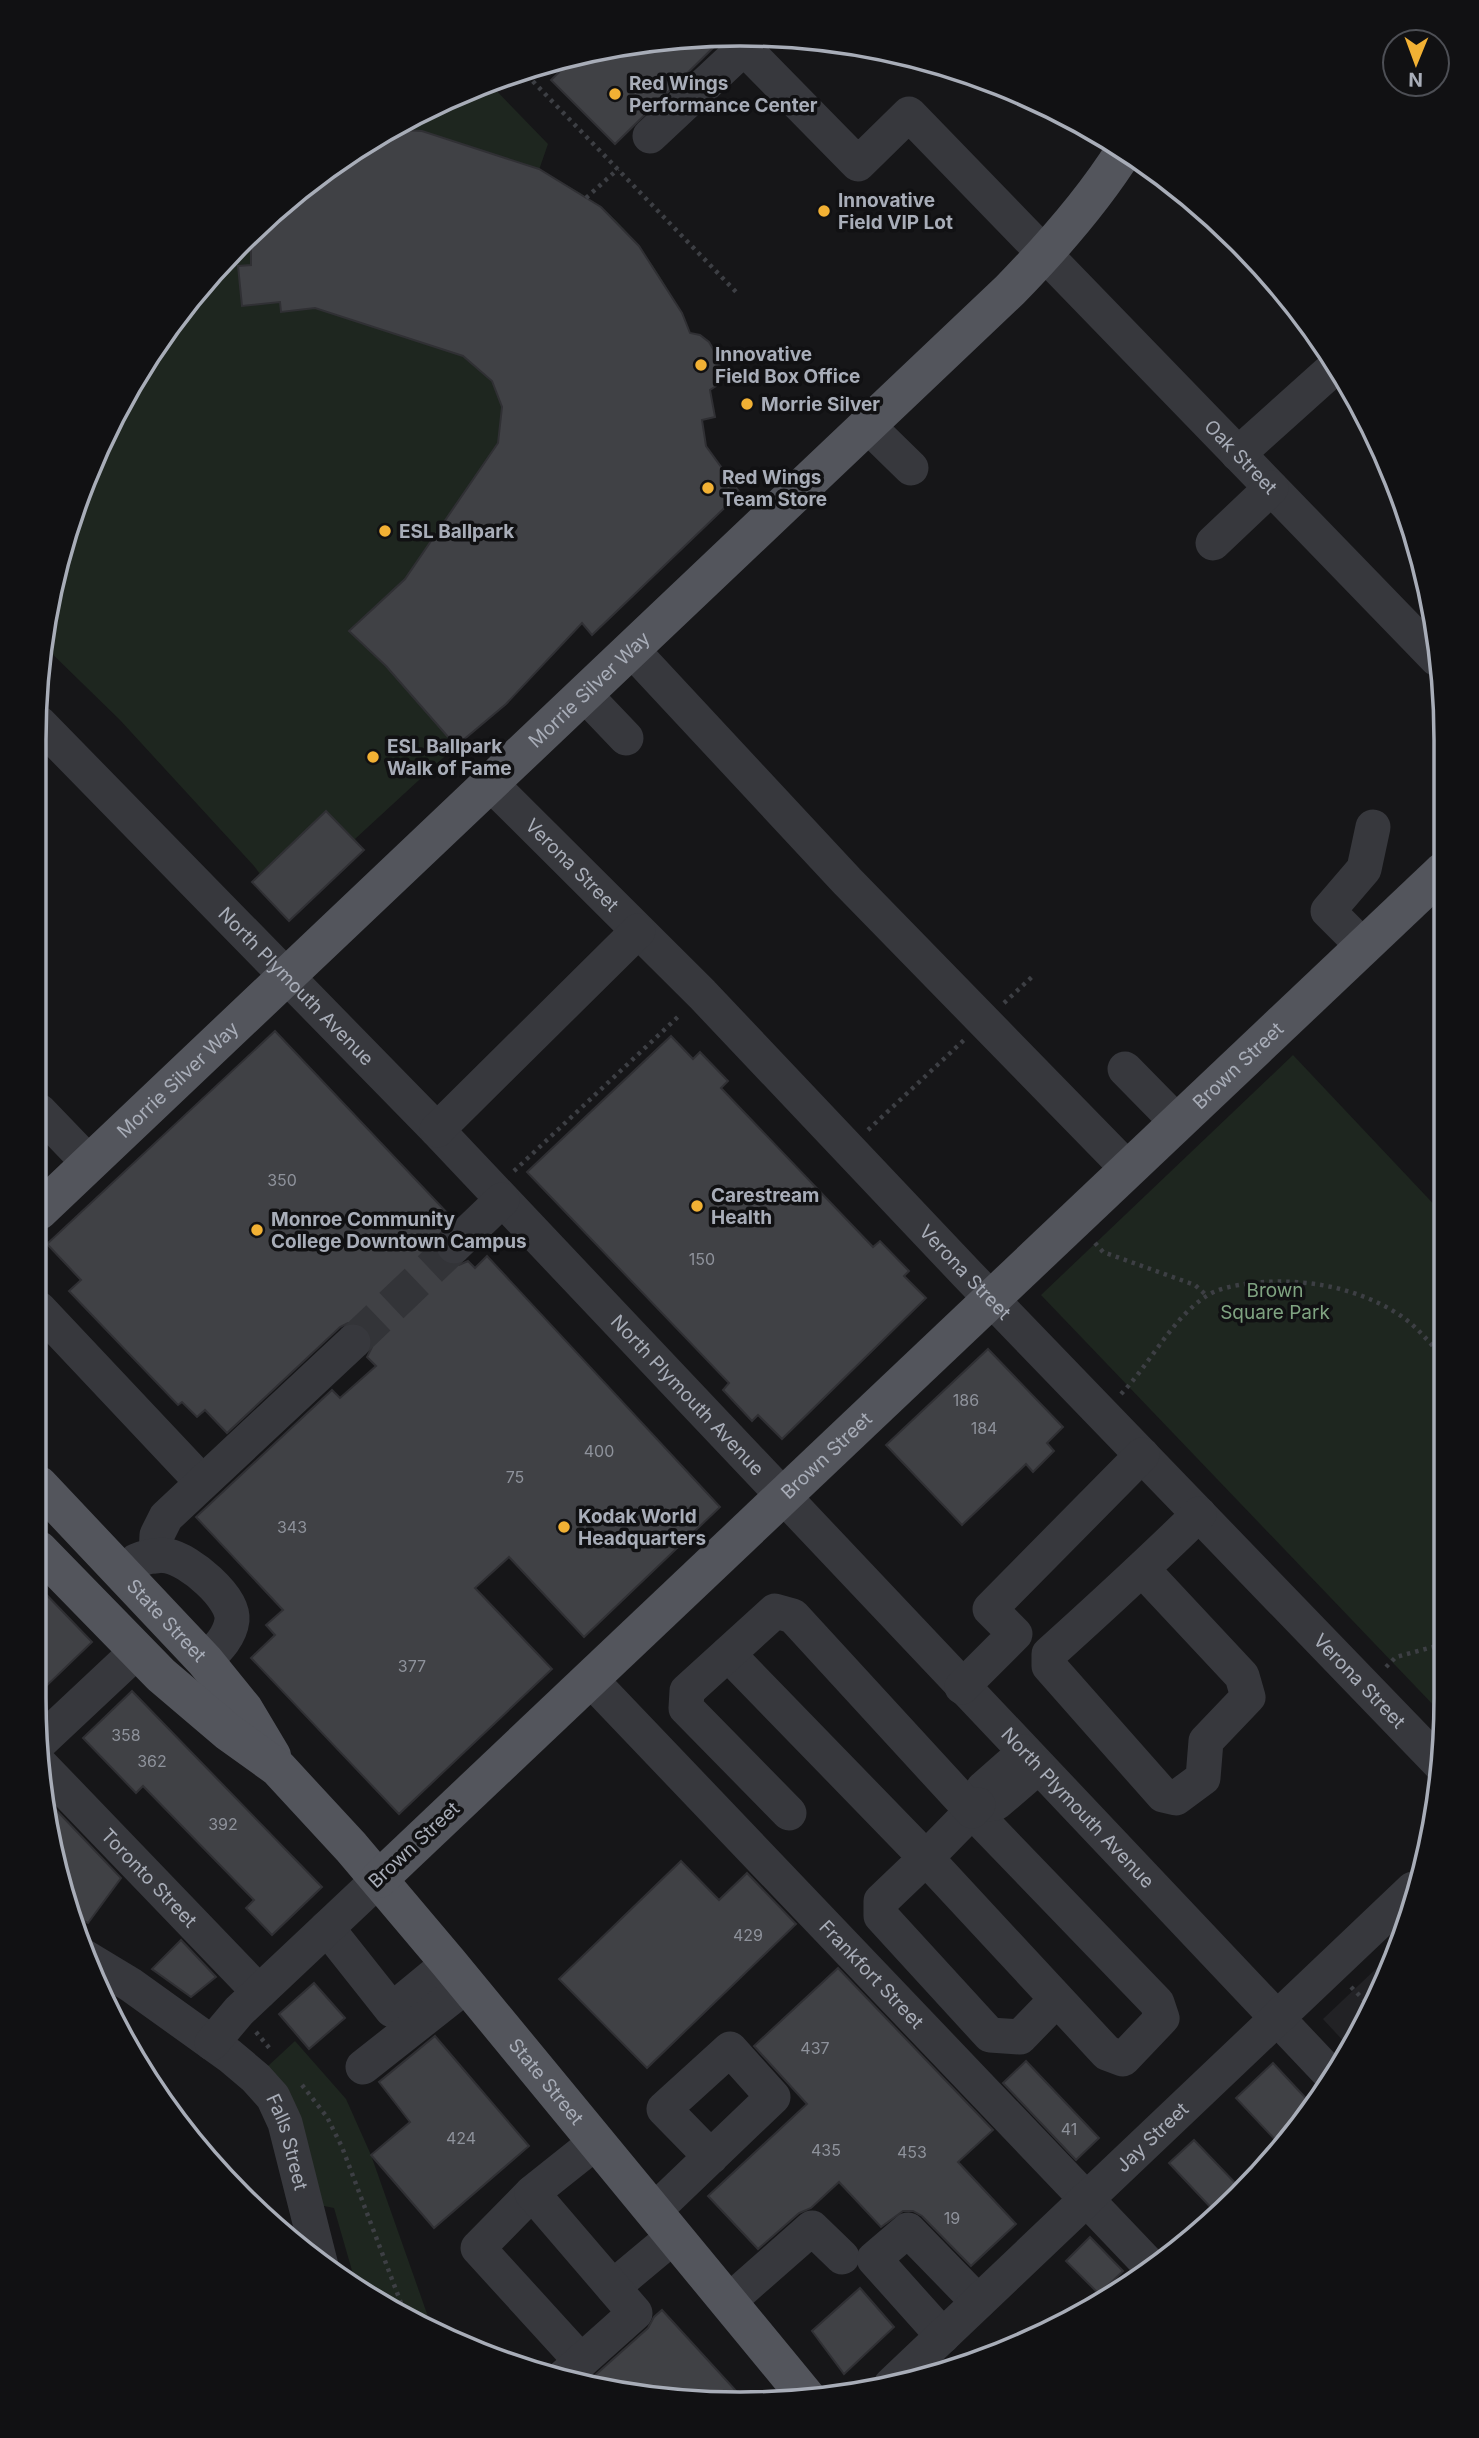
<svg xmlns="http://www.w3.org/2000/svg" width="1479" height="2438" font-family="Inter,sans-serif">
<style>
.built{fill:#222225}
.green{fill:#1e261f}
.building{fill:#404145;stroke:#303034;stroke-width:2}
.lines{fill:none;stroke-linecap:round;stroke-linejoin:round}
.minor-tunnel{stroke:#333438;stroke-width:35;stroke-dasharray:35 18;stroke-linecap:butt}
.path{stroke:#3d3f44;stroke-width:4.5;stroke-dasharray:3.5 5;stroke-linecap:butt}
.minor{stroke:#37383d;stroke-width:35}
.major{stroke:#53555c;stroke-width:38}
.poi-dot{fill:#f2b134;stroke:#111113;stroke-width:2.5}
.labels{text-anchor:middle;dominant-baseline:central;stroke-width:7;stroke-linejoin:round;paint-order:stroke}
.number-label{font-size:16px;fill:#8e929b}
.poi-label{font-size:19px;font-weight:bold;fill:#a8adb8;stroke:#111113;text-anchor:start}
.street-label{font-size:19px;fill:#a8adb8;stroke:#111113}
.park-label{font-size:19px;fill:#7fa381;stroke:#111113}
.rim{fill:none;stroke:#a8adb8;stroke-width:3.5}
</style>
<rect width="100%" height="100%" fill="#161618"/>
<path class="built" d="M 1397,1949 L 1392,1968 L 1348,2046 L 1323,2019 Z"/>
<g class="green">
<path d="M 488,82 L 548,144 L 539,170 C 559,181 581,192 599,206 C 633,230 675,294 689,333 C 713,338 735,373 710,390 L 715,417 L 702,420 L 706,446 L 740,493 L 592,635 L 582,624 L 506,704 L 456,746 L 355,839 L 364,850 L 289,921 L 252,882 L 260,874 L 254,866 L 120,720 L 41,643 L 87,470 L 179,310 L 274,209 L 386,128 Z"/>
<path d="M 1293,1055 L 1442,1213 L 1440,1712 L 1041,1295 Z"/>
<path d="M 295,2041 L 346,2099 L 371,2155 L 431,2325 L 441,2337 L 427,2332 L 357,2288 L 334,2208 L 319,2205 L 267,2067 Z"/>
</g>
<g class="building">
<path d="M 724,37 L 615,144 L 551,80 L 576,56 L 647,39 Z"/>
<path d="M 385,129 L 422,131 L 539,169 L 601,207 L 639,246 L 682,313 L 690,333 L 700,335 L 709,342 L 719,359 L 720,378 L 716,386 L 710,390 L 715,417 L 702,420 L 706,446 L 740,493 L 592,635 L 582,623 L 506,704 L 456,746 L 386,666 L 349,631 L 405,579 L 498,443 L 502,407 L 492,381 L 463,356 L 315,308 L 281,312 L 280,302 L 242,306 L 238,266 L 251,265 L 251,233 L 274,209 Z"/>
<path d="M 326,811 L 364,850 L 289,921 L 252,882 Z"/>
<path d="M 275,1031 L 453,1219 L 435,1240 L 434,1250 L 439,1259 L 449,1265 L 459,1265 L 468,1261 L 475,1268 L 487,1256 L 720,1507 L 584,1637 L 509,1557 L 475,1588 L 552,1669 L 399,1814 L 251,1658 L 275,1635 L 266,1625 L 283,1610 L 196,1517 L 332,1390 L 340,1398 L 376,1366 L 367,1357 L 372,1347 L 372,1337 L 368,1329 L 358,1323 L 348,1323 L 340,1327 L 227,1433 L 205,1410 L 197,1417 L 182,1402 L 178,1405 L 69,1291 L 81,1280 L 47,1244 Z"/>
<path d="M 671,1036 L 693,1059 L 700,1052 L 728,1081 L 721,1088 L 873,1247 L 880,1241 L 909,1271 L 904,1276 L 926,1298 L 782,1439 L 758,1415 L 752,1421 L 723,1390 L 729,1383 L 527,1172 Z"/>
<path d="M 988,1349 L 1063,1427 L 1047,1443 L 1054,1451 L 1033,1472 L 1026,1464 L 962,1525 L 886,1445 Z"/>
<path d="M 39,1587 L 92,1642 L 39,1693 Z"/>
<path d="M 132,1691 L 322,1887 L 272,1935 L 246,1908 L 254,1900 L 143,1786 L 136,1793 L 83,1738 Z"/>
<path d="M 40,1793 L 121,1878 L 88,1923 L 67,1910 Z"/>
<path d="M 681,1861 L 719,1900 L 747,1873 L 796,1924 L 647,2068 L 559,1979 Z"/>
<path d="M 181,1940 L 216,1977 L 191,1997 L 152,1969 Z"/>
<path d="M 838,1968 L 993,2130 L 958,2162 L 1016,2224 L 971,2266 L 922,2216 L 913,2211 L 903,2211 L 881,2227 L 839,2182 L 811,2208 L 799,2213 L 758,2249 L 708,2196 L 807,2104 L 754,2046 Z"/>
<path d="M 314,1983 L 345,2018 L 309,2049 L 279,2014 Z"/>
<path d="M 435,2036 L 529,2146 L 434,2228 L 371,2155 L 410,2122 L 379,2082 Z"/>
<path d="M 1026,2061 L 1099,2138 L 1076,2160 L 1003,2083 Z"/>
<path d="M 1273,2063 L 1313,2106 L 1300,2128 L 1282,2147 L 1236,2098 Z"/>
<path d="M 1194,2140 L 1240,2188 L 1216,2213 L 1169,2163 Z"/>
<path d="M 1090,2237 L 1123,2271 L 1099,2294 L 1066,2261 Z"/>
<path d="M 860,2288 L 894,2327 L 844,2374 L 812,2331 Z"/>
<path d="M 662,2310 L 748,2404 L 602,2391 L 583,2386 L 648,2328 L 654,2317 Z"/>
</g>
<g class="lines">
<path class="minor-tunnel" d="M 353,1342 L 454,1246"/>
<g class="path">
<path d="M 521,69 L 738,294"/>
<path d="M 586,198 L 618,169"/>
<path d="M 1004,1003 L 1034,975"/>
<path d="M 868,1130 L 964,1040"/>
<path d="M 514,1171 L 681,1014"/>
<path d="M 1095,1243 L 1103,1252 L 1195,1285 L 1206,1295"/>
<path d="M 1121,1394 C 1150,1364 1171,1320 1205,1297 C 1216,1289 1232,1286 1245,1284 C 1296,1277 1351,1285 1395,1312 C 1414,1323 1427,1340 1442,1356"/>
<path d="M 1386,1667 L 1396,1657 L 1440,1645"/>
<path d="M 1351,1987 L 1370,2006"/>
<path d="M 256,2032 L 271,2050"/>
<path d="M 302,2085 L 327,2117 L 342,2147 L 407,2319"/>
</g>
<g class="minor">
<path id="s1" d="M 650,136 L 744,48 L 858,164 L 909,114 L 1437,659"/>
<path d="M 867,425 L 911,468"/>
<path d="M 1238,454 L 1336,366"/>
<path d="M 1213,543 L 1271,488"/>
<path d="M 631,649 L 847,881 L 1129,1170"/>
<path d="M 584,694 L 626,738"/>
<path id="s2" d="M 39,723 L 437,1130 L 1331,2075"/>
<path id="s3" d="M 490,783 L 702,994 L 968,1275 L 1440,1764"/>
<path d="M 1364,947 L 1328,911 L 1364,869 L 1373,827"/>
<path d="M 1125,1069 L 1178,1123"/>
<path d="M 39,1111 L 89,1163"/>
<path d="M 437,1130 L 638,931"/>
<path d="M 454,1246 L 502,1200"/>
<path d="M 39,1309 L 202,1482"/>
<path d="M 156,1556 L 157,1535 L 166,1517 L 353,1342"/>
<path d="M 136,1561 C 146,1557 158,1554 168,1556 C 189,1560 234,1597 232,1620 C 230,1637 217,1649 205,1661"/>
<path d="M 1142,1569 L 1242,1676 L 1248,1697 L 1206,1741 L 1203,1778 L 1176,1798 L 1163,1795 L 1049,1666 L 1049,1654 C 1100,1608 1150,1562 1199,1514"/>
<path d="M 728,1654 L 926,1858 L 972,1811 L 1157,2003 L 1162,2018 L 1123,2059 L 1107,2053 L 926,1858 L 881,1901 L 881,1916 L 990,2035 L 1020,2037 L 1057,1999"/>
<path id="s4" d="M 590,1679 L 1153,2269"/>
<path d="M 962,1687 L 1015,1634 L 990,1609 L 1142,1455"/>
<path d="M 39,1743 L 136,1652"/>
<path d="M 1025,1752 L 983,1789 L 978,1805 L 996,1803 L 1038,1767"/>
<path id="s5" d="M 39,1763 L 259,1992"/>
<path d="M 789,1813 L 686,1708 L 687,1691 L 775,1611 L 793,1616 L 972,1811 L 978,1805"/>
<path d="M 327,1928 L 392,2010 L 449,1963"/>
<path id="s6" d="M 83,1956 L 131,1985 L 230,2056 L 256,2078 L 273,2097 L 285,2123 L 321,2266"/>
<path d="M 212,2043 L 239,2011 L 379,1879"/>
<path d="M 363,2067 L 467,1985"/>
<path d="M 532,2193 L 478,2248 L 581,2361"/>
<path d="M 654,2211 L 773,2097 L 730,2049 L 664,2109 L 711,2157"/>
<path d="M 613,2287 L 674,2236"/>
<path d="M 728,2302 L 812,2228 L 842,2257"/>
<path d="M 943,2336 L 874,2259 L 908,2230 L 978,2302"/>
<path d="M 560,2380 L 635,2313 L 532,2193 L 596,2142"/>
<path id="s7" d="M 891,2385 L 1413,1889"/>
</g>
<g class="major">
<path id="s8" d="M 39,1211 L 1010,290 C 1052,247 1092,202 1124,151"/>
<path id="s9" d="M 39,1485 L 205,1661 L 244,1709 L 272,1756"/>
<path id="s10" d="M 39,1550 L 161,1675 L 228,1732 L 278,1768 L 351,1847 L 449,1963 L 809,2400"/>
<path id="s11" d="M 379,1879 L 1443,871"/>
</g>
</g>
<g class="poi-dot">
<circle cx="615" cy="94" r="7"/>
<circle cx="824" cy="211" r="7"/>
<circle cx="701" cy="365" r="7"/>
<circle cx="747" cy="404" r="7"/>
<circle cx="708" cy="488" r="7"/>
<circle cx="385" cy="531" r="7"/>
<circle cx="373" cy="757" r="7"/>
<circle cx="697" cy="1206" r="7"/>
<circle cx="257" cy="1230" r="7"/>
<circle cx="564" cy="1527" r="7"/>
</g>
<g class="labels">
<g class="number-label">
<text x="282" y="1180">350</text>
<text x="702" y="1259">150</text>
<text x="966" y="1400">186</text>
<text x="984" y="1428">184</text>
<text x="599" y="1451">400</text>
<text x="515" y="1477">75</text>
<text x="292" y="1527">343</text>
<text x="412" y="1666">377</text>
<text x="126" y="1735">358</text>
<text x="152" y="1761">362</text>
<text x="223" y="1824">392</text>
<text x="748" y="1935">429</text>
<text x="815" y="2048">437</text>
<text x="1069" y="2129">41</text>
<text x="461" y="2138">424</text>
<text x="826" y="2150">435</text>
<text x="912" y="2152">453</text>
<text x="952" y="2218">19</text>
</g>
<g class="poi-label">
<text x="629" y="83">Red Wings<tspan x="629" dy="22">Performance Center</tspan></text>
<text x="838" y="200">Innovative<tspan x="838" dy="22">Field VIP Lot</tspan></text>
<text x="715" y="354">Innovative<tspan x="715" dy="22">Field Box Office</tspan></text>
<text x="761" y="404">Morrie Silver</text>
<text x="722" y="477">Red Wings<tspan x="722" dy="22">Team Store</tspan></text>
<text x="399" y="531">ESL Ballpark</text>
<text x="387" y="746">ESL Ballpark<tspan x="387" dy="22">Walk of Fame</tspan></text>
<text x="711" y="1195">Carestream<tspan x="711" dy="22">Health</tspan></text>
<text x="271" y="1219">Monroe Community<tspan x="271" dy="22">College Downtown Campus</tspan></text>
<text x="578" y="1516">Kodak World<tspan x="578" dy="22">Headquarters</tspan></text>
</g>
<g class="street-label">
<text stroke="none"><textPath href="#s1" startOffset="840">Oak Street</textPath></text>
<text stroke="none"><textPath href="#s8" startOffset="758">Morrie Silver Way</textPath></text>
<text stroke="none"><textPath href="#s3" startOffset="116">Verona Street</textPath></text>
<text stroke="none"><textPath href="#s2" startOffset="368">North Plymouth Avenue</textPath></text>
<text stroke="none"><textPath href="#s11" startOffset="1183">Brown Street</textPath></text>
<text stroke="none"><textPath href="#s8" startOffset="191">Morrie Silver Way</textPath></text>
<text stroke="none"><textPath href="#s3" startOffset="682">Verona Street</textPath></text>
<text stroke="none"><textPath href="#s2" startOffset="934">North Plymouth Avenue</textPath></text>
<text stroke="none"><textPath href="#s11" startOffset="616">Brown Street</textPath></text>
<text stroke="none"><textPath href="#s9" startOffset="186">State Street</textPath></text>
<text stroke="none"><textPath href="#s3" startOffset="1250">Verona Street</textPath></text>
<text stroke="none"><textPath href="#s2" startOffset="1502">North Plymouth Avenue</textPath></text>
<text transform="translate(414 1845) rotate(-43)">Brown Street</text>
<text stroke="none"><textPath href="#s5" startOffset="159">Toronto Street</textPath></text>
<text stroke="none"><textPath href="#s4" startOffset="408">Frankfort Street</textPath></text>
<text stroke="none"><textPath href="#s10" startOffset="737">State Street</textPath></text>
<text stroke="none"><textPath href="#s7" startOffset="360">Jay Street</textPath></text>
<text stroke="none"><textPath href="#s6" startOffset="285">Falls Street</textPath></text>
</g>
<g class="park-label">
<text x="1275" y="1290">Brown<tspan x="1275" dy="22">Square Park</tspan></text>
</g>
</g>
<path d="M0 0H1479V2438H0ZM740 46H740A694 694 0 0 1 1434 740V1698A694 694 0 0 1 740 2392H740A694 694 0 0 1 46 1698V740A694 694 0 0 1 740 46Z" fill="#111113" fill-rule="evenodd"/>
<path class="rim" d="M740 46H740A694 694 0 0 1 1434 740V1698A694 694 0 0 1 740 2392H740A694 694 0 0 1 46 1698V740A694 694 0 0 1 740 46Z"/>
<g transform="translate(1416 63) rotate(181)"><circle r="33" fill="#111113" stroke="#4d4f55" stroke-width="2"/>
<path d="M0-5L12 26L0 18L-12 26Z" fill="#f2b134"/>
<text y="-10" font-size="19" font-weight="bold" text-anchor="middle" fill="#a8adb8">N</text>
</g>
</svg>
